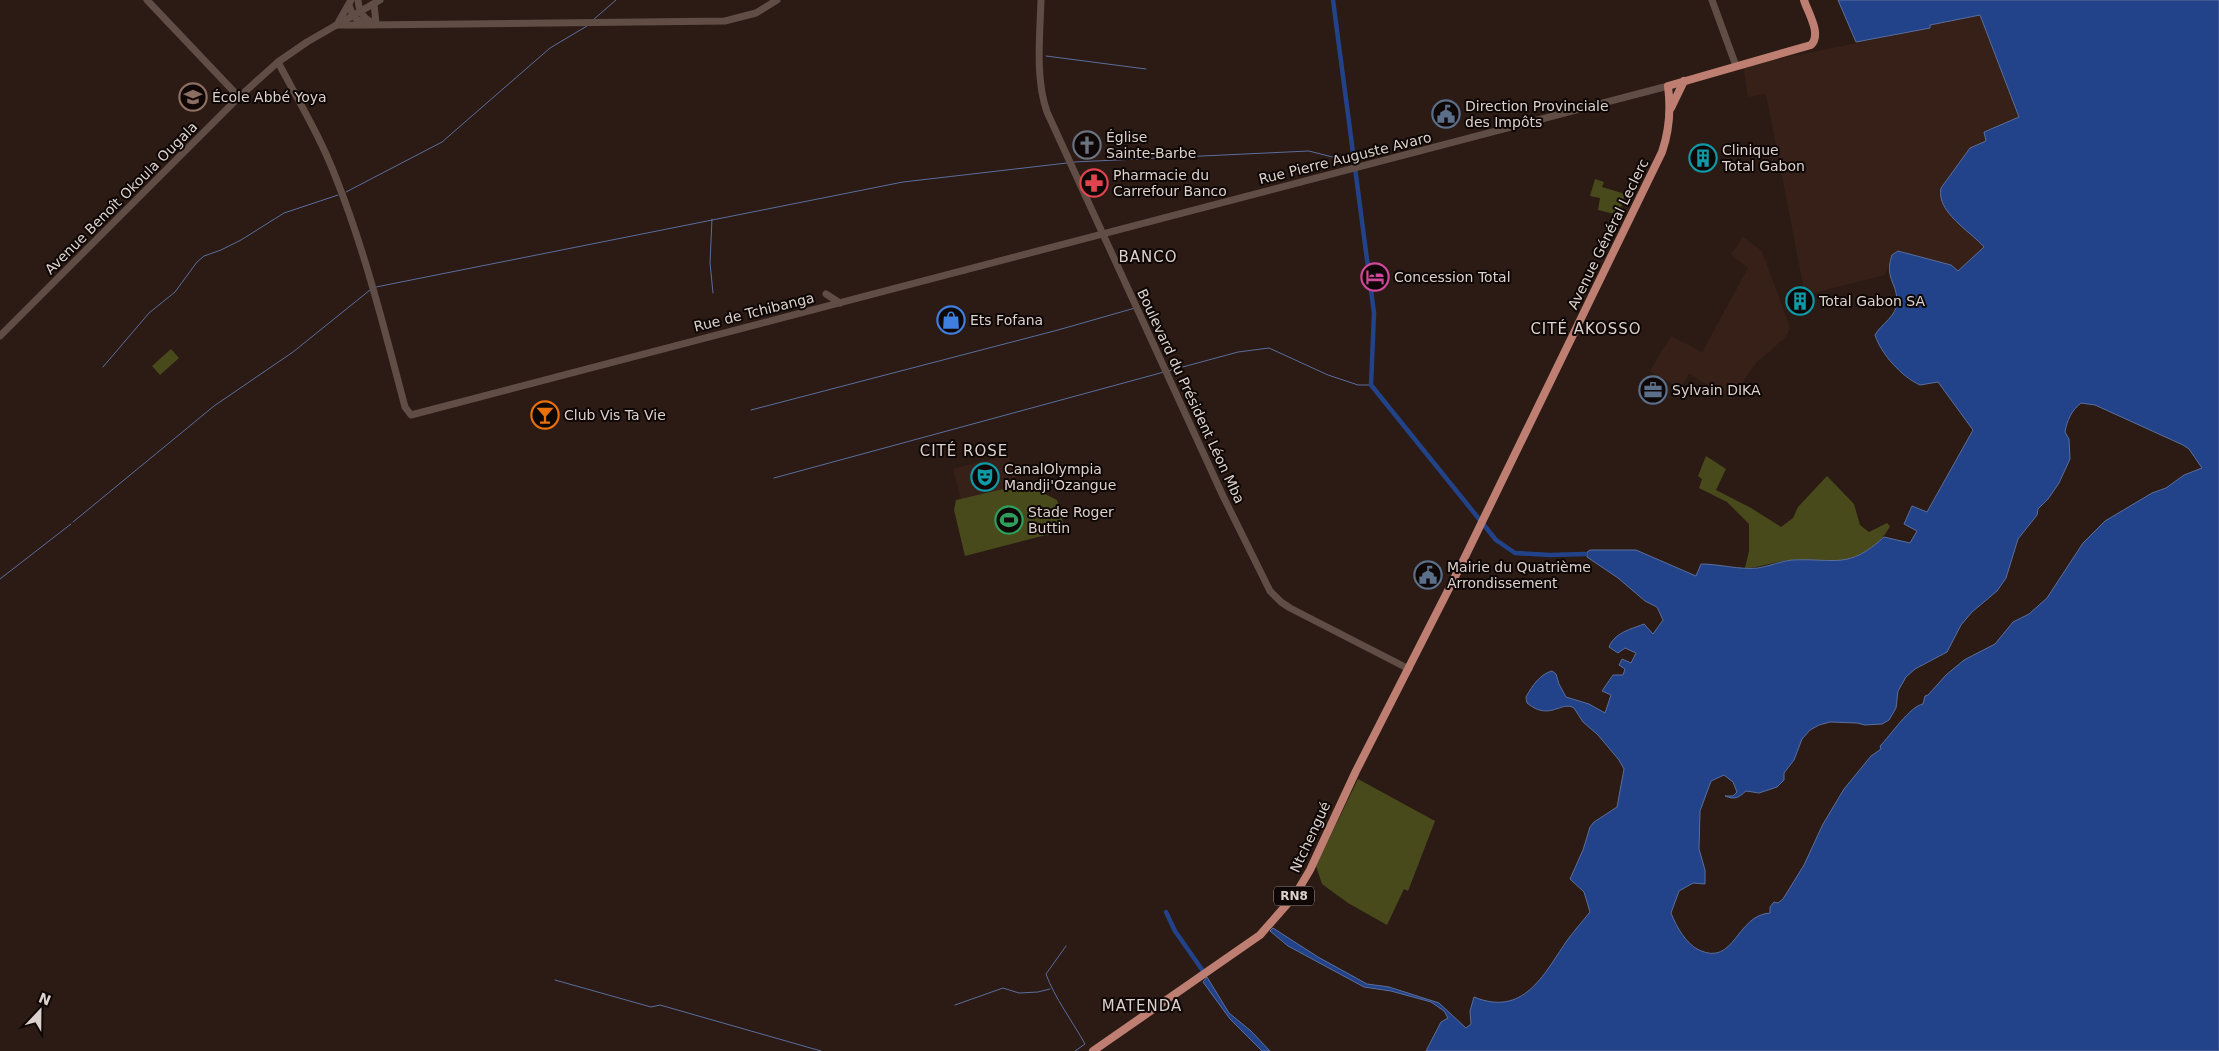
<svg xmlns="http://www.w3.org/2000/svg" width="2219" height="1051" font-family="'DejaVu Sans',sans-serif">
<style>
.built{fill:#372017}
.green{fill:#484a1b}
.water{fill:#22438a;stroke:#5a6e9e;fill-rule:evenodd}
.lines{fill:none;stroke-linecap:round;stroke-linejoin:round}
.stream{stroke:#5a6e9e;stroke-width:1}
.canal{stroke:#22438a;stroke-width:4.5}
.secondary{stroke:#604d45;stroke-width:7}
.primary{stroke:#be7e71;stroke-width:8}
.labels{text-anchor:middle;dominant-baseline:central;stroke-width:4;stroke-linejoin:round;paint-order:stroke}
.shield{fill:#0e0705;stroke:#9e9490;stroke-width:1}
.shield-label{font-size:12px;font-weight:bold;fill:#dcd1cc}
.poi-label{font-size:14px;fill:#dcd1cc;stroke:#0e0705;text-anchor:start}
.street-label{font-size:14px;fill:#dcd1cc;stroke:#0e0705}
.neighbourhood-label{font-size:15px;letter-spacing:1px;fill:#dcd1cc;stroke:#0e0705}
</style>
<rect width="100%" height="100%" fill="#2b1b14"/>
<g class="built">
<path d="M 1980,15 L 2019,117 L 1984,131 L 1987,141 L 1970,148 L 1941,188 L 1984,247 L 1958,271 L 1951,265 L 1898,251 L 1892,255 L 1885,275 L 1805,295 L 1766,94 L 1748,97 L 1743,66 L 1930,28 L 1930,25 Z"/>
<path d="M 1743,237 L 1762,251 L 1790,328 L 1785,338 L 1755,364 L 1731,399 L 1689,374 L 1680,388 L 1650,371 L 1671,336 L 1702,352 L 1748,268 L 1731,254 Z"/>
<path d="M 1009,455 L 1017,486 L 961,499 L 953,469 Z"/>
</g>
<g class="green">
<path d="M 1595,179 L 1604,182 L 1602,187 L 1625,194 L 1619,215 L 1598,210 L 1600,198 L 1590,196 Z"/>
<path d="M 171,349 L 179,358 L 160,375 L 152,366 Z"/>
<path d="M 1706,456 L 1726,469 L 1716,490 L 1751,508 L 1781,527 L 1793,518 L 1798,507 L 1827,476 L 1854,504 L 1860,525 L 1869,532 L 1887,523 L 1890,526 C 1878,549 1857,561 1830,562 C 1817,562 1804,559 1791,560 C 1776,561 1761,568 1745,568 L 1749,551 L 1749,524 L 1727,502 L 1699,488 L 1702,479 L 1698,476 Z"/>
<path d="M 1025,484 L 1057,500 L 1065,530 L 965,556 L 954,510 L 956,500 Z"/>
<path d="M 1358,779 L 1435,821 L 1408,891 L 1404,889 L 1387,925 L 1348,903 L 1322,884 L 1316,866 Z"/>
</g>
<g class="water">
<path d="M 1838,0 L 2219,0 L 2219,1051 L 1426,1051 L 1441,1022 L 1448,1018 L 1444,1011 L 1431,1002 L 1391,991 L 1364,987 L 1288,946 L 1270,931 L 1273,928 L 1318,957 L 1367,984 L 1389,987 L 1439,1003 L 1466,1028 L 1471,1024 L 1470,1011 L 1474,997 C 1523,1017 1543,976 1566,942 C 1573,932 1582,922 1590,912 L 1584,892 L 1570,879 L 1583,850 L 1590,827 L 1594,822 L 1617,807 L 1624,769 L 1619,760 L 1598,735 L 1583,722 L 1574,708 C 1561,700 1550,722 1527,703 L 1526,697 C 1532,686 1540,674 1552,671 L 1556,674 L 1559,684 L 1566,697 L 1589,704 L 1605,713 L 1611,695 L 1602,691 L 1613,675 L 1623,675 L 1625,669 L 1619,665 L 1622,659 L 1631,663 L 1636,653 L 1625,648 L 1618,653 L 1609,647 C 1614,633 1631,629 1644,624 L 1653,634 L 1663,620 L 1657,607 L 1645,601 L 1618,578 L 1587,557 L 1587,552 L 1590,550 L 1636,550 L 1696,576 L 1701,564 C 1720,564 1739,570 1758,568 C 1770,566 1781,561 1792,560 C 1836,558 1848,570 1884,537 L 1910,543 L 1917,531 L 1904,524 L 1912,506 L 1927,512 L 1973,430 L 1938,382 L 1920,385 C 1902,377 1881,354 1875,335 C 1881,324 1897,316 1897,302 C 1897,282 1884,278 1892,255 L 1898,251 L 1951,265 L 1958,271 L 1984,247 C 1970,231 1936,212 1941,188 L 1970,148 L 1986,141 L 1984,132 L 2019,117 L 1980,15 L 1930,25 L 1930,28 L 1856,42 ZM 2081,403 L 2095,405 L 2183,445 L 2189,449 L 2202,468 L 2184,475 L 2166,488 L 2152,493 L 2105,521 L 2083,543 L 2047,598 L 2029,614 L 2013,622 L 1995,644 L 1964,660 L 1946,675 L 1928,695 L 1925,696 L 1923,704 C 1910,706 1890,736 1880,746 L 1881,749 L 1871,756 L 1844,789 L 1823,824 L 1804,865 L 1783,899 L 1778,903 L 1774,902 L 1770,907 L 1770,913 C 1736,915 1735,967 1699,950 C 1686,944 1676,926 1671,913 L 1679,891 L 1693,883 L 1705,884 L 1705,870 L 1699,849 L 1700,811 L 1711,781 L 1724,775 L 1733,782 L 1737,792 L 1733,796 L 1725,796 C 1735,800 1738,798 1746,791 L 1759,793 L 1777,787 L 1784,780 L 1784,773 L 1794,760 L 1802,739 L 1810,730 L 1819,725 L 1830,722 L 1857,723 L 1865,725 L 1882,724 L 1889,720 L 1896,708 L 1898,691 L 1906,677 L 1915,669 L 1947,652 L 1961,625 L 1972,612 L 1997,591 L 2006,578 L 2018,539 L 2037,515 L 2038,509 L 2048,499 L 2059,483 L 2070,459 L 2069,439 L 2065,432 C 2067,420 2072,410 2081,403 Z"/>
<path d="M 1207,977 L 1229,1013 L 1251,1031 L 1270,1051 L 1262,1051 L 1230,1019 L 1203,982 Z"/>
</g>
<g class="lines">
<g class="stream">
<path d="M 593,20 L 616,0"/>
<path d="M 1046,56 L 1146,69"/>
<path d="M 1074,162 L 1309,151 L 1344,160 L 1355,157"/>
<path d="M 346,192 L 442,142 L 550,48 L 587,26"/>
<path d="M 712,219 L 710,263 L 713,293"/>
<path d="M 376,287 L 903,182 L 1067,163"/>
<path d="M 103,367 L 149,313 L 175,292 L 197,262 L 204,256 L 221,250 L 241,240 L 284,213 L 338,195"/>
<path d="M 1168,371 L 1238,352 L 1269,348 L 1328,375 L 1358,385 L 1371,385"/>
<path d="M 751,410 L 1058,330 L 1135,308"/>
<path d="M 774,478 L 1164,372"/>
<path d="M 73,522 L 214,406 L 293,352 L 370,290"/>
<path d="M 0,579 L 71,524"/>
<path d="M 1066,946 L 1046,974 C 1054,997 1073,1022 1085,1044 L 1075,1051"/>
<path d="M 555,980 L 651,1007 L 660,1005 L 821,1051"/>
<path d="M 955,1005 L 1003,988 L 1019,993 L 1038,992 L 1050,989"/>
</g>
<g class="canal">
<path d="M 1333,0 L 1374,313 L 1371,385 L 1496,540 L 1515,553 L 1550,555 L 1585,554"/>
<path d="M 1166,912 L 1175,931 L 1203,971"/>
</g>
<g class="secondary">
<path d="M 147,0 L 239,97"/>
<path d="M 358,0 C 359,13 364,20 377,24"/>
<path d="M 1041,0 C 1040,36 1035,78 1047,112 L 1223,496 L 1270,591 L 1281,602 L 1290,608 L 1409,669"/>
<path d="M 1712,0 L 1736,66"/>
<path d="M 374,4 L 376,23"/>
<path d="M 349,5 L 353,16 L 364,25 L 725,21 L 756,13 L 777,0"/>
<path d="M 339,21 L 351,0"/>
<path d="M 336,25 L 362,25"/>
<path d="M 278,62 C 298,100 321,138 336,178 C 365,251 385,331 405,407 L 411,415 L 1668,86"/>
<path d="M 826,294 L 840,303"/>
<path d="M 0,336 L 239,97 L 278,62 L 307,42 L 380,0"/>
</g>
<g class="primary">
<path d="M 1671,108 L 1684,81"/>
<path d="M 1093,1051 L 1260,935 L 1295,895 L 1310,870 L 1356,771 L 1461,565 L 1662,152 C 1670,129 1671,109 1668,86 L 1811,45 C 1822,34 1808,13 1804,0"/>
</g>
</g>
<defs>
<g id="school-ring" transform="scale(1.4375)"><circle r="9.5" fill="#0e0705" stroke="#8d6e63" stroke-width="1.5"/><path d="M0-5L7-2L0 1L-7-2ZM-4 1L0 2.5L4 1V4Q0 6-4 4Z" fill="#8d6e63"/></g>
<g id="civic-ring" transform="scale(1.4375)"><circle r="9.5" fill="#0e0705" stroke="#5c6f8a" stroke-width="1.5"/><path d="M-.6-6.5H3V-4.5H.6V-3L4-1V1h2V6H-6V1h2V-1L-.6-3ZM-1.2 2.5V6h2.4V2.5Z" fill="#5c6f8a"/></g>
<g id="church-ring" transform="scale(1.4375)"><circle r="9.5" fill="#0e0705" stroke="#6b7280" stroke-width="1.5"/><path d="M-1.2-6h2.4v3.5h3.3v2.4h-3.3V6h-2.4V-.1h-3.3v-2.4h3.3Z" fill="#6b7280"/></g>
<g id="building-ring" transform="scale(1.4375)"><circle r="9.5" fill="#0e0705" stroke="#0f9aa8" stroke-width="1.5"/><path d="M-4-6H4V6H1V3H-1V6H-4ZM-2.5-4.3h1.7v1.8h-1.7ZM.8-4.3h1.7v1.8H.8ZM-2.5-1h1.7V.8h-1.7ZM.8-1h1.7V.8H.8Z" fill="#0f9aa8"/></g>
<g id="pharmacy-ring" transform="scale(1.4375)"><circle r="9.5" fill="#0e0705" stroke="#e0444e" stroke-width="1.5"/><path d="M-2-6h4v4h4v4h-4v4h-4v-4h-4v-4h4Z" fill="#e0444e"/></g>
<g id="hotel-ring" transform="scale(1.4375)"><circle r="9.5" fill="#0e0705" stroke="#d1479c" stroke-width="1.5"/><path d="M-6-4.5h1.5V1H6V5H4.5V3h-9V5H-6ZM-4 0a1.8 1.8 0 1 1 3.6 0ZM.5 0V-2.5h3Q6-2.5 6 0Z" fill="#d1479c"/></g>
<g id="shop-ring" transform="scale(1.4375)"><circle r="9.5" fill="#0e0705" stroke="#3f7fe0" stroke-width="1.5"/><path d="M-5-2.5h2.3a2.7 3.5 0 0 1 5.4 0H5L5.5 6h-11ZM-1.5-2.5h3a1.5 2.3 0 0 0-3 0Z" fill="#3f7fe0"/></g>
<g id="office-ring" transform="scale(1.4375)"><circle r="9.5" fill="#0e0705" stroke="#5c6f8a" stroke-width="1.5"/><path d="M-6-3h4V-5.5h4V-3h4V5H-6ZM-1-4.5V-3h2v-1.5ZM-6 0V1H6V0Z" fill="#5c6f8a"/></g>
<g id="bar-ring" transform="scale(1.4375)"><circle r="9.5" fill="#0e0705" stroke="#e8710a" stroke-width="1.5"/><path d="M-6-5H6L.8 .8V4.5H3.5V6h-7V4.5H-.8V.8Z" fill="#e8710a"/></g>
<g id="theatre-ring" transform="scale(1.4375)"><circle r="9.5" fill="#0e0705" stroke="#0f9aa8" stroke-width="1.5"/><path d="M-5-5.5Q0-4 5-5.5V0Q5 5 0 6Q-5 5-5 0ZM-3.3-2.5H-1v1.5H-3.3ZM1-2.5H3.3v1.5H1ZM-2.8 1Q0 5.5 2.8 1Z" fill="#0f9aa8"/></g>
<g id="stadium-ring" transform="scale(1.4375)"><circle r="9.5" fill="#0e0705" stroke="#2e9e5b" stroke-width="1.5"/><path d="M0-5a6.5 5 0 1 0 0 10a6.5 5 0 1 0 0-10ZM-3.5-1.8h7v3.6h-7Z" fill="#2e9e5b"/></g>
</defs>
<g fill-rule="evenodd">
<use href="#school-ring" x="193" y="97"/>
<use href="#civic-ring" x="1446" y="114"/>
<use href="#church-ring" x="1087" y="145"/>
<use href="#building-ring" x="1703" y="158"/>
<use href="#pharmacy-ring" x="1094" y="183"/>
<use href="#hotel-ring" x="1375" y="277"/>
<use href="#building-ring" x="1800" y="301"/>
<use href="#shop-ring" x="951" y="320"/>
<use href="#office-ring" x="1653" y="390"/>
<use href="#bar-ring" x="545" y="415"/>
<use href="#theatre-ring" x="985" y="477"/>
<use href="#stadium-ring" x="1009" y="520"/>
<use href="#civic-ring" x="1428" y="575"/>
</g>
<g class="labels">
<rect class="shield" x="1274" y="886.5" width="40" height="19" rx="4"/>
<g class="shield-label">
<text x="1294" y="896">RN8</text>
</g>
<g class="poi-label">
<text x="212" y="97">École Abbé Yoya</text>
<text x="1465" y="106">Direction Provinciale<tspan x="1465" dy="16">des Impôts</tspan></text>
<text x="1106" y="137">Église<tspan x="1106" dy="16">Sainte-Barbe</tspan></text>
<text x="1722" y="150">Clinique<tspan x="1722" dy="16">Total Gabon</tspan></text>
<text x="1113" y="175">Pharmacie du<tspan x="1113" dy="16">Carrefour Banco</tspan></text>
<text x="1394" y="277">Concession Total</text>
<text x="1819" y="301">Total Gabon SA</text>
<text x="970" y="320">Ets Fofana</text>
<text x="1672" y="390">Sylvain DIKA</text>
<text x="564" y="415">Club Vis Ta Vie</text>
<text x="1004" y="469">CanalOlympia<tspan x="1004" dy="16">Mandji'Ozangue</tspan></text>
<text x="1028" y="512">Stade Roger<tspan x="1028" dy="16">Buttin</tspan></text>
<text x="1447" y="567">Mairie du Quatrième<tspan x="1447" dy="16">Arrondissement</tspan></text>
</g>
<g class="street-label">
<text transform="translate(1345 158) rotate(-14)">Rue Pierre Auguste Avaro</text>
<text transform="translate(121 198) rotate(-45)">Avenue Benoît Okoula Ougala</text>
<text transform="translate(1608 234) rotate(-64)">Avenue Général Leclerc</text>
<text transform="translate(754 312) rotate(-14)">Rue de Tchibanga</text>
<text transform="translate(1191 396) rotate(65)">Boulevard du Président Léon Mba</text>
<text transform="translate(1310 837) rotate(-65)">Ntchengué</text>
</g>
<g class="neighbourhood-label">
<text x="1148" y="257">BANCO</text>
<text x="1586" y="329">CITÉ AKOSSO</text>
<text x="964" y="451">CITÉ ROSE</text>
<text x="1142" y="1006">MATENDA</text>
</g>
</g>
<g transform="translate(40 1011) rotate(22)" stroke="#0e0705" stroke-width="4" paint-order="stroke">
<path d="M0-4L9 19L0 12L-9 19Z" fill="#dcd1cc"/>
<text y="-8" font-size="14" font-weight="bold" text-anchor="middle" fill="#dcd1cc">N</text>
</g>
</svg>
